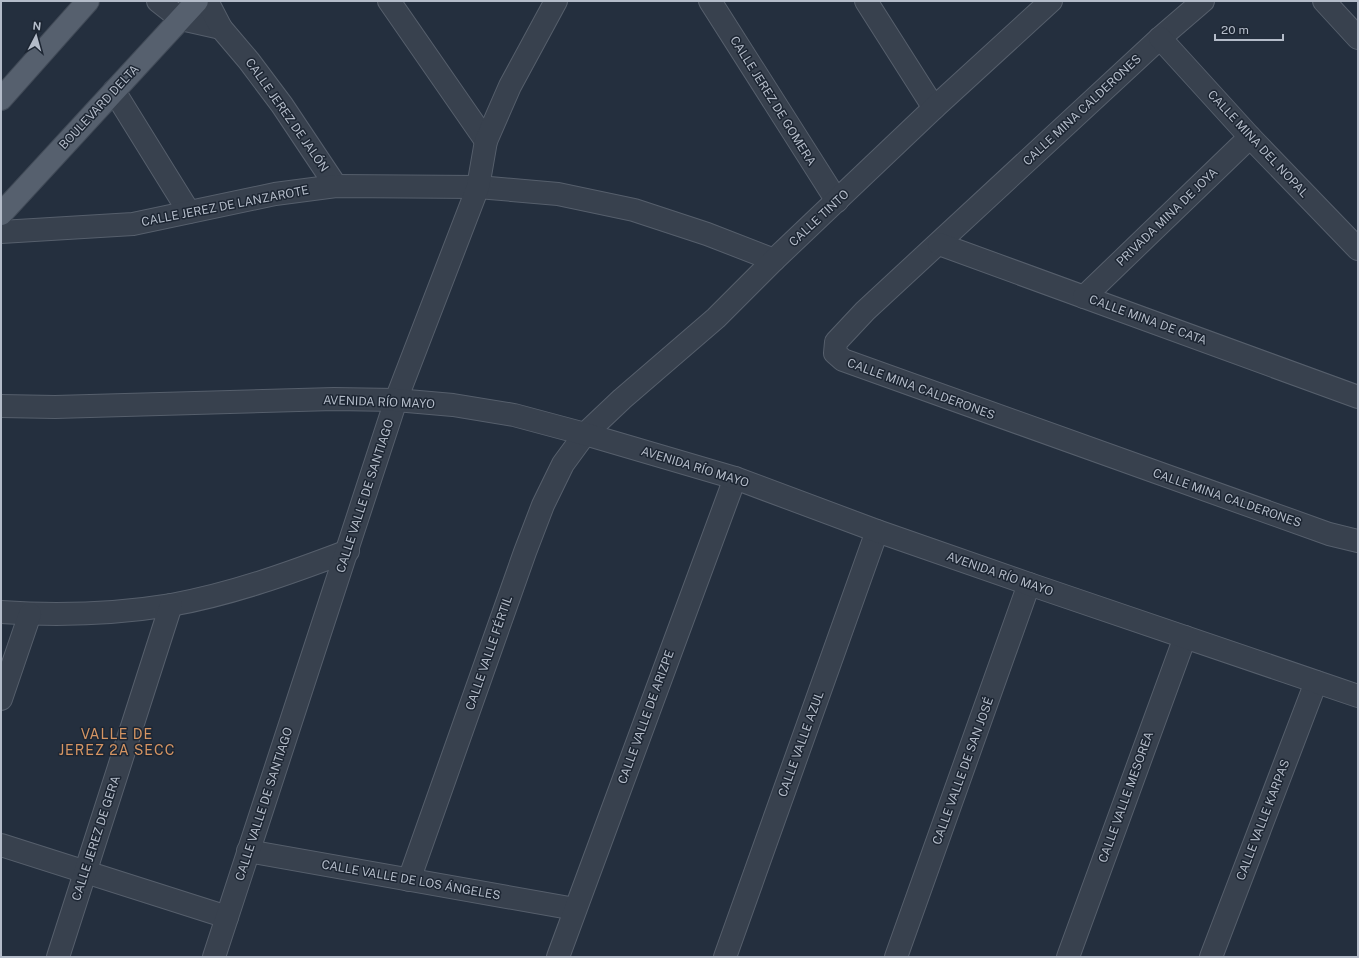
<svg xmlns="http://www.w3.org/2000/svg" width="1359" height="958" font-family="'Public Sans',sans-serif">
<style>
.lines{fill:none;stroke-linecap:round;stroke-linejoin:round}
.minor-casing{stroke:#565f6c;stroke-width:24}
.tertiary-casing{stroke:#565f6c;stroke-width:24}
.primary-casing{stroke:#414a57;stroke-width:24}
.minor{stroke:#38414e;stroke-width:22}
.tertiary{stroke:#38414e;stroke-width:22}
.primary{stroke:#56606e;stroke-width:22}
.labels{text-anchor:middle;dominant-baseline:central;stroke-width:3;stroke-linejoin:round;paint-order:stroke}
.street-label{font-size:12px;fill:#b4bcc9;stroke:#1d2633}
.quarter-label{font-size:14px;letter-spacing:1px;fill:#d59563;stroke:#1d2633}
</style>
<rect width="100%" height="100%" fill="#242f3e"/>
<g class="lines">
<g class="minor-casing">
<g id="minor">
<path d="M 158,1 L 181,19 L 221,28"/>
<path d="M 207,1 L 221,28 L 249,61 L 282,105 L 336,186"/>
<path d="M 389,1 L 486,141"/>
<path d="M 710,1 L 837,201"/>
<path d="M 866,1 L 934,108"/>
<path d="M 1203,1 L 1160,38 L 865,311 L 836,342 L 835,353 L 843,360 L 1329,534 L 1358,541"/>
<path d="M 1324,1 L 1358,38"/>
<path d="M 1160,38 L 1250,137 L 1358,249"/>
<path d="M 114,91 L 189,212"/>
<path d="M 1,232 L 133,224 L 275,194 L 336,186 L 478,187 L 558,194 L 634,210 L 707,234 L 774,260"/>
<path d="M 939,244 L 1358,397"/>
<path d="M 1084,297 L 1250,137"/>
<path d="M 1,612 C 57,616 115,614 171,605 C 232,594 290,573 348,551"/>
<path d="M 1,699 L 30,614"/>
<path d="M 1,845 L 227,917"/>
<path d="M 248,851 L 575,909"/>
<path d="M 409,880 L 525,552 L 543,505 L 563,464 L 585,434 L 622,399 L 716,318 L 774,260 L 934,108 L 1051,1"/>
<path d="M 58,957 L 171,605"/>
<path d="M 214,957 L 396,400 L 478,187 L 486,141 L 510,86 L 556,1"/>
<path d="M 558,957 L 735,478"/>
<path d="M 725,957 L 877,531"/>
<path d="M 896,957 L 1029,584"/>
<path d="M 1068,957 L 1185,637"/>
<path d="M 1211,957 L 1316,682"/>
</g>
</g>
<g class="tertiary-casing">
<path id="tertiary" d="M 1,406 L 55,407 L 334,399 L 396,400 L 453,405 L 514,415 L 585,434 L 735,478 L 877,531 L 1029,584 L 1358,696"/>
</g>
<g class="primary-casing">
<g id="primary">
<path d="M 1,99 L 88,1"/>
<path d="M 1,214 L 197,1"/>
</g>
</g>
<use href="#minor" class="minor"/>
<use href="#tertiary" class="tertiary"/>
<use href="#primary" class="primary"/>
</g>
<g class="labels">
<g class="street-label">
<text transform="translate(773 101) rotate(58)">CALLE JEREZ DE GOMERA</text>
<text transform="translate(99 107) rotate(-47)">BOULEVARD DELTA</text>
<text transform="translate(1082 110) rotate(-43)">CALLE MINA CALDERONES</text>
<text transform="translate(287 115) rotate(55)">CALLE JEREZ DE JALÓN</text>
<text transform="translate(1258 144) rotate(47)">CALLE MINA DEL NOPAL</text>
<text transform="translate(225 206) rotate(-11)">CALLE JEREZ DE LANZAROTE</text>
<text transform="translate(1167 217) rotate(-44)">PRIVADA MINA DE JOYA</text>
<text transform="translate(819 218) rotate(-43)">CALLE TINTO</text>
<text transform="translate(1148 320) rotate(20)">CALLE MINA DE CATA</text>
<text transform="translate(921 389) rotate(20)">CALLE MINA CALDERONES</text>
<text transform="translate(379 402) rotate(2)">AVENIDA RÍO MAYO</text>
<text transform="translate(695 467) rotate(17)">AVENIDA RÍO MAYO</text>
<text transform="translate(365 496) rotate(-72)">CALLE VALLE DE SANTIAGO</text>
<text transform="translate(1227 498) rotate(19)">CALLE MINA CALDERONES</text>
<text transform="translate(1000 574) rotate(19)">AVENIDA RÍO MAYO</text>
<text transform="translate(489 653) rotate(-71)">CALLE VALLE FÉRTIL</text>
<text transform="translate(646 717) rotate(-70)">CALLE VALLE DE ARIZPE</text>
<text transform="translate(801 744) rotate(-70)">CALLE VALLE AZUL</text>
<text transform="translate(963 771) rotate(-70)">CALLE VALLE DE SAN JOSÉ</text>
<text transform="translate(1126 797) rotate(-70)">CALLE VALLE MESOREA</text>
<text transform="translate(264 804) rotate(-72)">CALLE VALLE DE SANTIAGO</text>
<text transform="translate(1263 820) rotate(-69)">CALLE VALLE KARPAS</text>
<text transform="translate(96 838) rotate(-72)">CALLE JEREZ DE GERA</text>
<text transform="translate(411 880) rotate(10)">CALLE VALLE DE LOS ÁNGELES</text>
</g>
<g class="quarter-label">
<text x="117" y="734">VALLE DE<tspan x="117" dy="16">JEREZ 2A SECC</tspan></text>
</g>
</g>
<rect width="1359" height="958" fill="none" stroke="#b4bcc9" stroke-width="4"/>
<g transform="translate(36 36) rotate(6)" stroke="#1d2633" stroke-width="3" paint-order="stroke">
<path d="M0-3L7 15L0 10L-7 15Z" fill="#b4bcc9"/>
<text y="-6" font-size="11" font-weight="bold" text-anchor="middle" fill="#b4bcc9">N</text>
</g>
<path d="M1215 34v6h68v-6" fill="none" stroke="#b4bcc9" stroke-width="2"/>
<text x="1221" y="34" font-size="12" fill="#b4bcc9" stroke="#1d2633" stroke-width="3" paint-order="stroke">20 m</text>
</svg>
